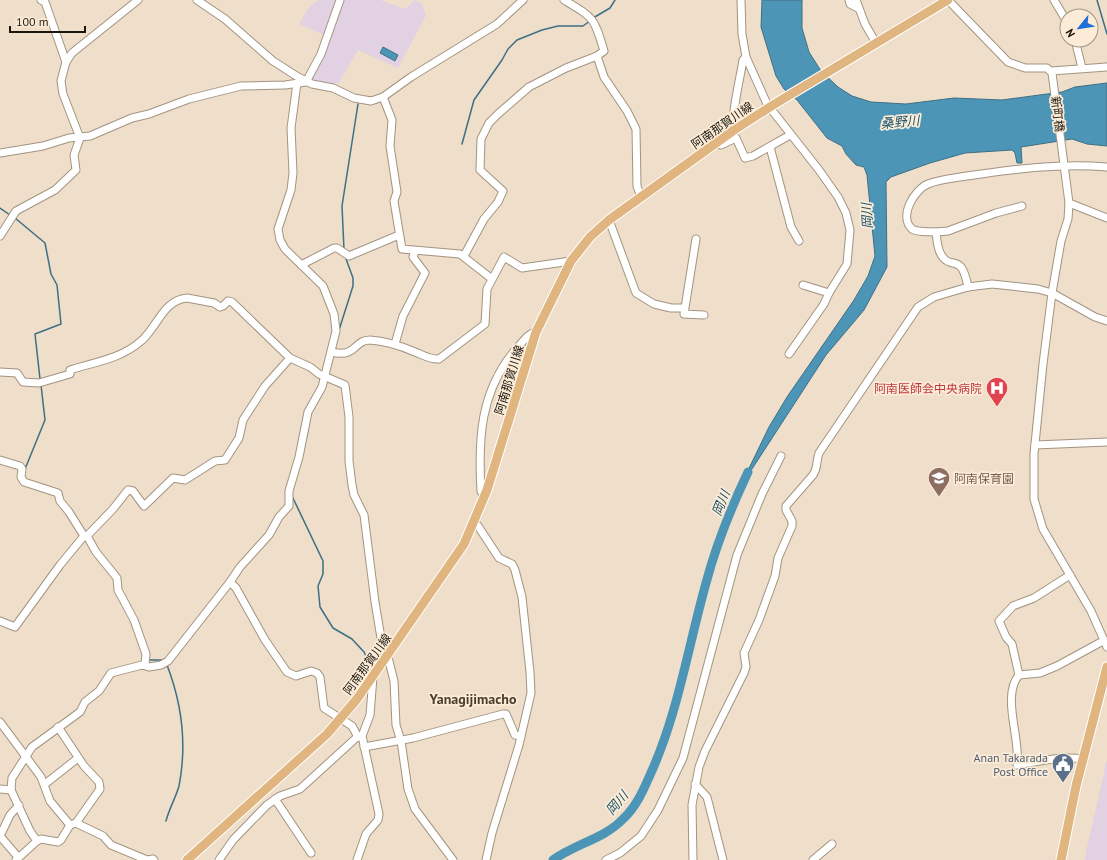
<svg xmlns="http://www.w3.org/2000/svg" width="1107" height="860" font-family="'PT Sans','Noto Sans JP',sans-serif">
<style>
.education{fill:#e1d1e3}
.water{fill:#4d95b7;stroke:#3e6f84}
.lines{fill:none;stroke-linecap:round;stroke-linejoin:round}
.stream{stroke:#3e6f84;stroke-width:1.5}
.river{stroke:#4d95b7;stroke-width:9}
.minor-casing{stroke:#a29480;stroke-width:9}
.major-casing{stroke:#fff;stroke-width:11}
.minor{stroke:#fff;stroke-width:7}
.major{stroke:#e0b57f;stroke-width:9}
.labels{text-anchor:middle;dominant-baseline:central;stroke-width:3.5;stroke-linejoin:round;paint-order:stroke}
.street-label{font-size:12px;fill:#1a150d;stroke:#fcecd7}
.health-label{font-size:12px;fill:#be3a42;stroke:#fcecd7;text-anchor:end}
.education-label{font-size:12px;fill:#785e54;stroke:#fcecd7;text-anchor:start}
.service-label{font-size:12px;fill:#4e5e75;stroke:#fcecd7;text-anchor:end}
.water-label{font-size:13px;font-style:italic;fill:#1b546d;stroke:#fcecd7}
.quarter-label{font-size:14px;font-weight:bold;fill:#493d2b;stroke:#fcecd7}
</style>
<rect width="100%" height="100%" fill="#eedeca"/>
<g class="education">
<path d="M 319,0 L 338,0 L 324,35 L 299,24 L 310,6 Z"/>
<path d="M 343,0 L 380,0 L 405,9 L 415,0 L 422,4 L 426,15 L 398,68 L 358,50 L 338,84 L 311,80 Z"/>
<path d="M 1107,760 L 1107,860 L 1085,860 L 1086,852 Z"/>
</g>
<g class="water">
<path d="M 762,0 L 802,0 L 802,28 L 809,52 L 821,71 L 838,87 L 852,96 L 871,102 L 906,104 L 954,98 L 1002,100 L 1062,92 L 1075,87 L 1107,83 L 1107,146 L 1087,144 L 1072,139 L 1021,147 L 1022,163 L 1017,163 L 1015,153 L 1012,150 L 965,153 L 930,163 L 891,177 L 886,182 L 887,267 L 864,310 L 826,355 L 739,489 L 769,427 L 787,397 L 854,300 L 868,276 L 875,256 L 867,175 L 864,167 L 856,165 L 846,154 L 842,146 L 827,138 L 797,100 L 784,89 L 776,76 L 761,27 Z"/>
<path d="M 383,47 L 398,55 L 395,61 L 380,53 Z"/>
</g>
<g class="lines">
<g class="stream">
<path d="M 1097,0 L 1107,34"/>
<path d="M 593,18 L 610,8 L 615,0"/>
<path d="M 462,144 L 474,100 L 502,60 L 508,49 L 517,40 L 542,30 L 558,26 L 583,26 L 590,21"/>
<path d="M 0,208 L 10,215"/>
<path d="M 15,218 L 45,243 L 51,274 L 57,285 L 61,324 L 35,334 L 40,379"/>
<path d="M 344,250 L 342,206 L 358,104"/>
<path d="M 339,330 L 353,286 L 353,278 L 345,256"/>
<path d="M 307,436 L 309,422"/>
<path d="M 25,469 L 45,420 L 41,385"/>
<path d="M 292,496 L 323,561 L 323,574 L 318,586 L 320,607 L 333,628 L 352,639 L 364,652 L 367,658 L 370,673"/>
<path d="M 150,660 L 165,660"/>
<path d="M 360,733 L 364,722"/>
<path d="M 166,821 C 169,809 176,797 179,786 C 187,745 182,704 167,665"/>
</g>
<path class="river" d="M 553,860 C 575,844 604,839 623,819 C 636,807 643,791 650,775 C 678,714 688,647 706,583 C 716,545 731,508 748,472"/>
<g class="minor-casing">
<g id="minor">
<path d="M 41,0 L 45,2 L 66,62"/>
<path d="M 197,0 L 225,19 L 273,61 L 298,77 L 312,84 L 333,88 L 354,98 L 371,101 L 383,97 L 411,77 L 497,24 L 523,0"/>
<path d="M 564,0 C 594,18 594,17 604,51 L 597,56 L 604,77 L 627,111 L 636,129 L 637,186 L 641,197"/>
<path d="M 849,0 L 850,4 L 858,8"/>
<path d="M 856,0 L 865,24 L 876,43"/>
<path d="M 948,0 L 1008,62 L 1025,68 L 1047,68 L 1052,73 L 1069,203 L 1068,219 L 1061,241 L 1052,293 L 1043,364 L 1034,454 L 1034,499 L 1043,529 L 1091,611 L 1107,647"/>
<path d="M 1054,0 L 1067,22"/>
<path d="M 1075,40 L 1082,68"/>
<path d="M 746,57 L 767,104 L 819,170 L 838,197 L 846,213 L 850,230 L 847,264 L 829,293 L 824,304 L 789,354"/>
<path d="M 1051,71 L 1107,67"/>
<path d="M 383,97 L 392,120 L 390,146 L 397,192 L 394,201 L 402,249 L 460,254 L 492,279"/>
<path d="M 734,130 C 730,119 741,74 743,60 L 746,57 L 742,34 L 741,0"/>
<path d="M 716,143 L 721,145 L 736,138 L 745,158 L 753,156 L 790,135"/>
<path d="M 770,147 L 791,227 L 799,241"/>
<path d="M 0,153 L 43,146 L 69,138 L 90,136 L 132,118 L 149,114 L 189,99 L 241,86 L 285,85 L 306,82 L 321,54 L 340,0"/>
<path d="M 1069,203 L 1107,218"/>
<path d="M 609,220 L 636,293 L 654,304 L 671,308 L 684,308"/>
<path d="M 936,232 L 948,231 L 996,213 L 1022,206"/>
<path d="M 0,236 L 16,211 L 55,190 L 76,170 L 74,155 L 80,138 L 63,94 L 61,81 L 66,62 L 72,53 L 138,0"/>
<path d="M 696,239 L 684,314 L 704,315"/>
<path d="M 464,256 L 484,219 L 498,202 L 503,191 L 480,170 L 481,139 L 489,123 L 498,114 L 529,87 L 566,68 L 597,56"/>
<path d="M 301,265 L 334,248 L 337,248 L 349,256 L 399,235"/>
<path d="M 803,285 L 829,293"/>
<path d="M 968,287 C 961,251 952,271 942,256 C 937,250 937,239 936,232 C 929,231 918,233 912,229 C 898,216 915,189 928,184 C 940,179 955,178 967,176 C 1014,169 1060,163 1107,167"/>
<path d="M 395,344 L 403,316 L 425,273 L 413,257 L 415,251"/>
<path d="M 331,352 C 358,358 353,340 370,340 C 386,341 401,346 415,352 C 423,355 431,360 439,359 L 485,324 L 487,289 L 504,257 L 522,268 L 571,261"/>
<path d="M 0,372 L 17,373 L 23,382 L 39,383 L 70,374 L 70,370 C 94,362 121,359 141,341 C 157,328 163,300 187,298 L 214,303 L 220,307 L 223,306 L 228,301 L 232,302 L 290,358 L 310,367 L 319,374 L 345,385 L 349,417 L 349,461 L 352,485 L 354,495 L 364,515 L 375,602 L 383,650 L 389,661 L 394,681 L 396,725 L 401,741 L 408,789 L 415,809 L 453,860"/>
<path d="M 1035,445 L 1107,442"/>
<path d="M 0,460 L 20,466 L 22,469 L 21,477 L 24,482 L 58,493 L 60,501 L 69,512 L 84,536"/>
<path d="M 484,497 L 481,491 C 478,439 480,391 516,349 C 522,343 528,333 536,332"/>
<path d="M 474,522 L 478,526 L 499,558 L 512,564 L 515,570 L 522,597 L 530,672 L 531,693 L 519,745 L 492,833 L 486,860"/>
<path d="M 230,582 L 236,588 L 265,640 L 287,672 L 296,676 L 311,671 L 317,673 L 320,677 L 324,708 L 352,726 L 358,737"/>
<path d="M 0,621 L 15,627 L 60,565 L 84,536 L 87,536"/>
<path d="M 145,665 L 146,654 L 134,620 L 118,590 L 117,578 L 96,552 L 87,536 L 113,509 L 128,490 L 133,491 L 144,506 L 173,478 L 185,480 L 215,461 L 225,460 L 239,438 L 243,420 L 265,386 L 290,358"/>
<path d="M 1019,675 L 1012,644 L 1006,637 L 999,621 L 1013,606 L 1034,598 L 1070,575"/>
<path d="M 0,722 L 41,777 L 50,801 L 70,825"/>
<path d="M 364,747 L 413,738 L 503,714 L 506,714 L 515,735 L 521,736"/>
<path d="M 1083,759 C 1062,756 1038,761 1017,765 C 1021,739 1001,696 1019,675 L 1040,673 L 1057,666 L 1103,641"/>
<path d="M 45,784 L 78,758"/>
<path d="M 695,784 L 707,797 L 723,860"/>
<path d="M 0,789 L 11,790"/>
<path d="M 275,799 L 311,853"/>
<path d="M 76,823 L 103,836 L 111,845 L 147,860"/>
<path d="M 0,836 L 10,815 L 19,805"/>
<path d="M 0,836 L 18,857"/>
<path d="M 37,841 L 30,831 L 11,790 L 12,778 L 32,747 L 80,712 L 85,702 L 99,691 L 111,673 L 142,665 L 149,667 L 161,665 L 168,661 L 230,582 L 240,567 L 269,535 L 279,517 L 289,506 L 289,491 L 299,457 L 308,412 L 322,387 L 336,331 L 334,314 L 323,286 L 285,249 L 280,240 L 278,229 L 291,190 L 293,173 L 291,128 L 297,83"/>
<path d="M 16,860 L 37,841 L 41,839 L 58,842 L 61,840 L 70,825 L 76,823 L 100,789 L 99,782 L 84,766 L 58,727"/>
<path d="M 148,860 L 153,859 L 154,860"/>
<path d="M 219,860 L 233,840 L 267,805 L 280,796 L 300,789 L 356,738 L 361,736"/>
<path d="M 357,860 L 366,834 L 378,820 L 379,814 L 362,736 L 370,715 L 373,677"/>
<path d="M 606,860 L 620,853 L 641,836 L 658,810 L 683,758 L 737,555 L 762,494 L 781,456"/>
<path d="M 693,860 L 692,805 L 699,767 L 705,751 L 744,673 L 746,667 L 744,653 L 759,620 L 775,576 L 778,558 L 792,526 L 792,521 L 786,510 L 786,506 L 813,475 C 818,468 816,461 819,453 L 918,307 L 934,297 L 968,287 L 992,284 L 1038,289 L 1052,293 L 1095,317 L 1107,321"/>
<path d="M 813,860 L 832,844"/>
</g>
</g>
<g class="major-casing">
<g id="major">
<path d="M 187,860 L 327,734 L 357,699 L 464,544 L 487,490 L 536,332 L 571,261 L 590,237 L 609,220 L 734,130 L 773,105 L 948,0"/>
<path d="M 1061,860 L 1076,786 L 1107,667"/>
</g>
</g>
<use href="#minor" class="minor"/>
<use href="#major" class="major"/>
</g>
<defs>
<g id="hospital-pin" transform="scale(1.15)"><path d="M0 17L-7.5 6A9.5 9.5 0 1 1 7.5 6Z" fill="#e0444e" stroke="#fcecd7"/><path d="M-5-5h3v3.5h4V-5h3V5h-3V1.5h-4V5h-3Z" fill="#fff"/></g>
<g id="school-pin" transform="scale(1.15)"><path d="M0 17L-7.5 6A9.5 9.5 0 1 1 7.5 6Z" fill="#8d6e63" stroke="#fcecd7"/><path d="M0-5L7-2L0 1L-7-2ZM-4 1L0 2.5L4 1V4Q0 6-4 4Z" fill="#fff"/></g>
<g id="civic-pin" transform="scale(1.15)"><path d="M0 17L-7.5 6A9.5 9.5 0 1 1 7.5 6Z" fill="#5c6f8a" stroke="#fcecd7"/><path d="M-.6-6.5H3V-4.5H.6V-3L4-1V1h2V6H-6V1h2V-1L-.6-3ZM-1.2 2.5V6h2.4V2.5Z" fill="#fff"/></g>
</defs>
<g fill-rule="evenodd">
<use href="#hospital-pin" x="997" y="388"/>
<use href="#school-pin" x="939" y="478"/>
<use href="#civic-pin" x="1063" y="764"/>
</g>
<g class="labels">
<g class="street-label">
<text transform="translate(1058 114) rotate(83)">新町橋</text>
<text transform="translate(722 125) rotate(-35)">阿南那賀川線</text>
<text transform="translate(509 380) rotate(-73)">阿南那賀川線</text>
<text transform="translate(367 664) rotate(-54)">阿南那賀川線</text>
</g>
<g class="health-label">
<text x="982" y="388">阿南医師会中央病院</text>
</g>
<g class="education-label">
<text x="954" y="478">阿南保育園</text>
</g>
<g class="service-label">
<text x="1048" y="757">Anan Takarada<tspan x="1048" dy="14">Post Office</tspan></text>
</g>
<g class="water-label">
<text transform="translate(900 122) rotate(-5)">桑野川</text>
<text transform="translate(867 216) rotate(-93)">岡川</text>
<text transform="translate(721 503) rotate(-68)">岡川</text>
<text transform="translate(617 803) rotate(-50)">岡川</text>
</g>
<g class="quarter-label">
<text x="473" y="699">Yanagijimacho</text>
</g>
</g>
<g transform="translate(1079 28) rotate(240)"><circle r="19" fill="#fcecd7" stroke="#a29686"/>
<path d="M0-3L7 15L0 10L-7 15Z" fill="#1e6fd9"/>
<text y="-6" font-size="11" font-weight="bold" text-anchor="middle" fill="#1a150d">N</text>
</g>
<path d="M10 26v6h75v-6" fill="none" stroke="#1a150d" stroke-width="2"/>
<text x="16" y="26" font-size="12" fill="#1a150d" stroke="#fcecd7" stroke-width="3" paint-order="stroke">100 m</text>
</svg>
